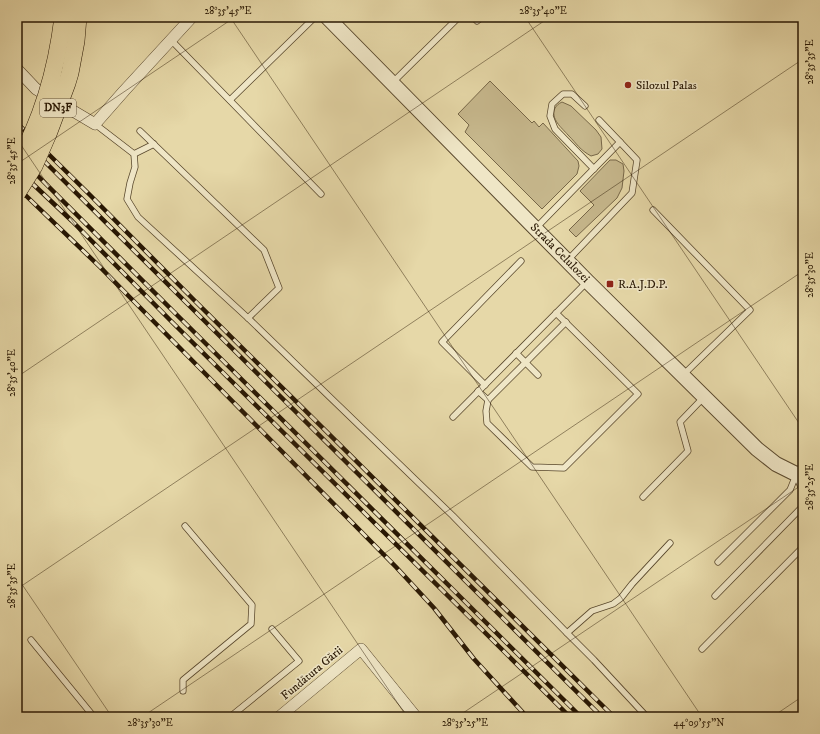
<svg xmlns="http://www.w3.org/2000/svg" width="820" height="734" font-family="'IM FELL DW Pica',serif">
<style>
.green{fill:#c6b78c;stroke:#776748}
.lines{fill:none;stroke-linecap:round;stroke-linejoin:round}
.service-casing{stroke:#58472c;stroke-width:7}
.minor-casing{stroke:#58472c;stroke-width:12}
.tertiary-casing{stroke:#58472c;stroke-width:16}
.service{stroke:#efe6c6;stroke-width:5.5}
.minor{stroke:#efe6c6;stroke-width:11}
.tertiary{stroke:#efe6c6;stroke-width:14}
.rail-casing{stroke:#281703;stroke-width:4.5}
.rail{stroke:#efe6c6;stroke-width:3;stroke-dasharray:9;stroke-linecap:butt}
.primary-bridge-casing{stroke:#281703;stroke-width:18;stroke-linecap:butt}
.primary-bridge{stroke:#e6d8a8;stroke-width:17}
.ticks{fill:none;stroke:#281703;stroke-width:1;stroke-opacity:0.45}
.poi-dot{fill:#8f2418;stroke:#efe6c6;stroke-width:1.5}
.labels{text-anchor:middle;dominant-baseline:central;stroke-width:3;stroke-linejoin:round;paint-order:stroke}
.shield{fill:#efe6c6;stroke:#64553e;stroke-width:1}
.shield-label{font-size:11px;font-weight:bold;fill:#281703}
.poi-label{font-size:12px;fill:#281703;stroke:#efe6c6;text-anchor:start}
.street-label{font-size:12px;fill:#281703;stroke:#efe6c6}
.neatline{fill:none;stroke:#281703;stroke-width:1.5}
.ticks-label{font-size:10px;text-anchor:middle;fill:#281703}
</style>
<rect width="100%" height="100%" fill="#e6d8a8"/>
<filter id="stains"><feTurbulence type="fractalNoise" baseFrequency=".005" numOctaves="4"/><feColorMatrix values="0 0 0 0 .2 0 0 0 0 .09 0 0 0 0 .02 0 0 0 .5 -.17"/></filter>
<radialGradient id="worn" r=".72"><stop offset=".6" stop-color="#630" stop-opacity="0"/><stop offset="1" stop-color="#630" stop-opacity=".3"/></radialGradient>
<g class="green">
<path d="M 490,81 L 532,123 L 534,121 L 539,127 L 543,123 L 578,161 L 579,166 L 577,174 L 542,209 L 465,132 L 469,125 L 458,114 Z"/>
<path d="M 562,102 L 571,106 L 596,130 L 601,137 L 602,149 L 598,154 L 591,156 C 580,150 577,144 568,135 C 562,128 550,119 555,108 C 557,105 558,104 562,102 Z"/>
<path d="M 610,160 L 616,160 L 623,164 L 624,171 L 622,188 L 617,198 L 576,237 L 569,230 L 594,205 L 580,191 Z"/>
</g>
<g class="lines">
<g class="service-casing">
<g id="service">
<path d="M 473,17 L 477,21 L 482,17"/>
<path d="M 171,40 L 321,194"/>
<path d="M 392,83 L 459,17"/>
<path d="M 230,100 L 315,17"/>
<path d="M 585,106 L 572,94 L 563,94 L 552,104 L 550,116 L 555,129 L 594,169"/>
<path d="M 599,120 L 620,142"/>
<path d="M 95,124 L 134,154 L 135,167 L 130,183 L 127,199 L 138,217 L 248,318 L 453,516 L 567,633 L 594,660 L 647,717"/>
<path d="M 140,131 L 264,250 L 279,288 L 248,318"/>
<path d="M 134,154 L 154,144"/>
<path d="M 653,210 L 750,310 L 683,375"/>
<path d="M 535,229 L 620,142 L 637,160 L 632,193 L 567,261"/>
<path d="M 516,353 L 538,375"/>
<path d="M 485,385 L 442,342 L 521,261"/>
<path d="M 478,391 L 488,400 L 486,411 L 487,423 L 532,467 L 564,468 L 638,394 L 556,313"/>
<path d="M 488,400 L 566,322"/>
<path d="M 453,417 L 587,282"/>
<path d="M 796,475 L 803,492"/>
<path d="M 643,497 L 688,451 L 680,422 L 704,397"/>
<path d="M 718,562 L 790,490 L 796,475"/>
<path d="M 715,596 L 803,506"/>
<path d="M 567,633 L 592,611 L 613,604 L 621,598 L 632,584 L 670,543"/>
<path d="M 31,640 L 94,717"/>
<path d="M 702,649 L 803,547"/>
<path d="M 183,691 L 183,680 L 251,624 L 252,605 L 185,526"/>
<path d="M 230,717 L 299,661 L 272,629"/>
</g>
</g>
<g class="minor-casing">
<g id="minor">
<path d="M 17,69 L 36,89 L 95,124 L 124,91 L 192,17"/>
<path d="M 279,717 L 361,649 L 416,717"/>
</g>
</g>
<g class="tertiary-casing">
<path id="tertiary" d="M 327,17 L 587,281 L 757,449 L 776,464 L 796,474 L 803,473"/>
</g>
<use href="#service" class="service"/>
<use href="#minor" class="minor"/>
<use href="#tertiary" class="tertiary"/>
<g class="rail-casing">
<g id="rail">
<path d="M 17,123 L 90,195 L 194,300 L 614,717"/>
<path d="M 17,134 L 602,717"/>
<path d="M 17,155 L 177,315 L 581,717"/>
<path d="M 17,169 L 72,221 L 171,321 L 570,717"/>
<path d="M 17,187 L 100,267 L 396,567 L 434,608 L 474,659 L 527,717"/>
</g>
</g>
<use href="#rail" class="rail"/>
<g class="primary-bridge-casing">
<g id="primary-bridge">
<path d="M 17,164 C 42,120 57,67 63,17"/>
<path d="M 17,193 L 34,166 L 48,134 L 67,83 L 70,73 L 76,41 L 78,17"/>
</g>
</g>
<use href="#primary-bridge" class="primary-bridge"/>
</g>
<path class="ticks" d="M 230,17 L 702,717M 525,17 L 803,429M 17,139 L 407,717M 17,164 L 235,17M 17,377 L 550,17M 17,577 L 112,717M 17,589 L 803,59M 142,717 L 803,271M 457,717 L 803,484M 772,717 L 803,696"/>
<g class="poi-dot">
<circle cx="628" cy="85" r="4"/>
<rect x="606" y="280" width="8" height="8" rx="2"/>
</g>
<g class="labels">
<rect class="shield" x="40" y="99" width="36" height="18" rx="3"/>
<g class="shield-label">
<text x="58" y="108">DN3F</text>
</g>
<g class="poi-label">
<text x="636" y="85">Silozul Palas</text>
<text x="618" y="284">R.A.J.D.P.</text>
</g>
<g class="street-label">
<text transform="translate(560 253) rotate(45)">Strada Celulozei</text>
<text transform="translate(312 673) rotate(-40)">Fundătura Gării</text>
</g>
</g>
<rect width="820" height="734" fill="none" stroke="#e6d8a8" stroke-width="44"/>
<rect x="22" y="22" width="776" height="690" class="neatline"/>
<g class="ticks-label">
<text x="228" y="14">28°35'45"E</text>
<text x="543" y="14">28°35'40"E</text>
<text transform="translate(809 62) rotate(-90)" y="4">28°35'35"E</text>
<text transform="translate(11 161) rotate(-90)" y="4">28°35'45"E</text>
<text transform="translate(809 275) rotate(-90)" y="4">28°35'30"E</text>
<text transform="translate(11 373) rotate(-90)" y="4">28°35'40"E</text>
<text transform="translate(809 487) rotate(-90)" y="4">28°35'25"E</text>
<text transform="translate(11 586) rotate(-90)" y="4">28°35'35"E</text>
<text x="150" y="726">28°35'30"E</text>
<text x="465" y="726">28°35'25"E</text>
<text x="699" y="726">44°09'55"N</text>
</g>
<rect width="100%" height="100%" filter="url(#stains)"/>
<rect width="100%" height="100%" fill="url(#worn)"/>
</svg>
